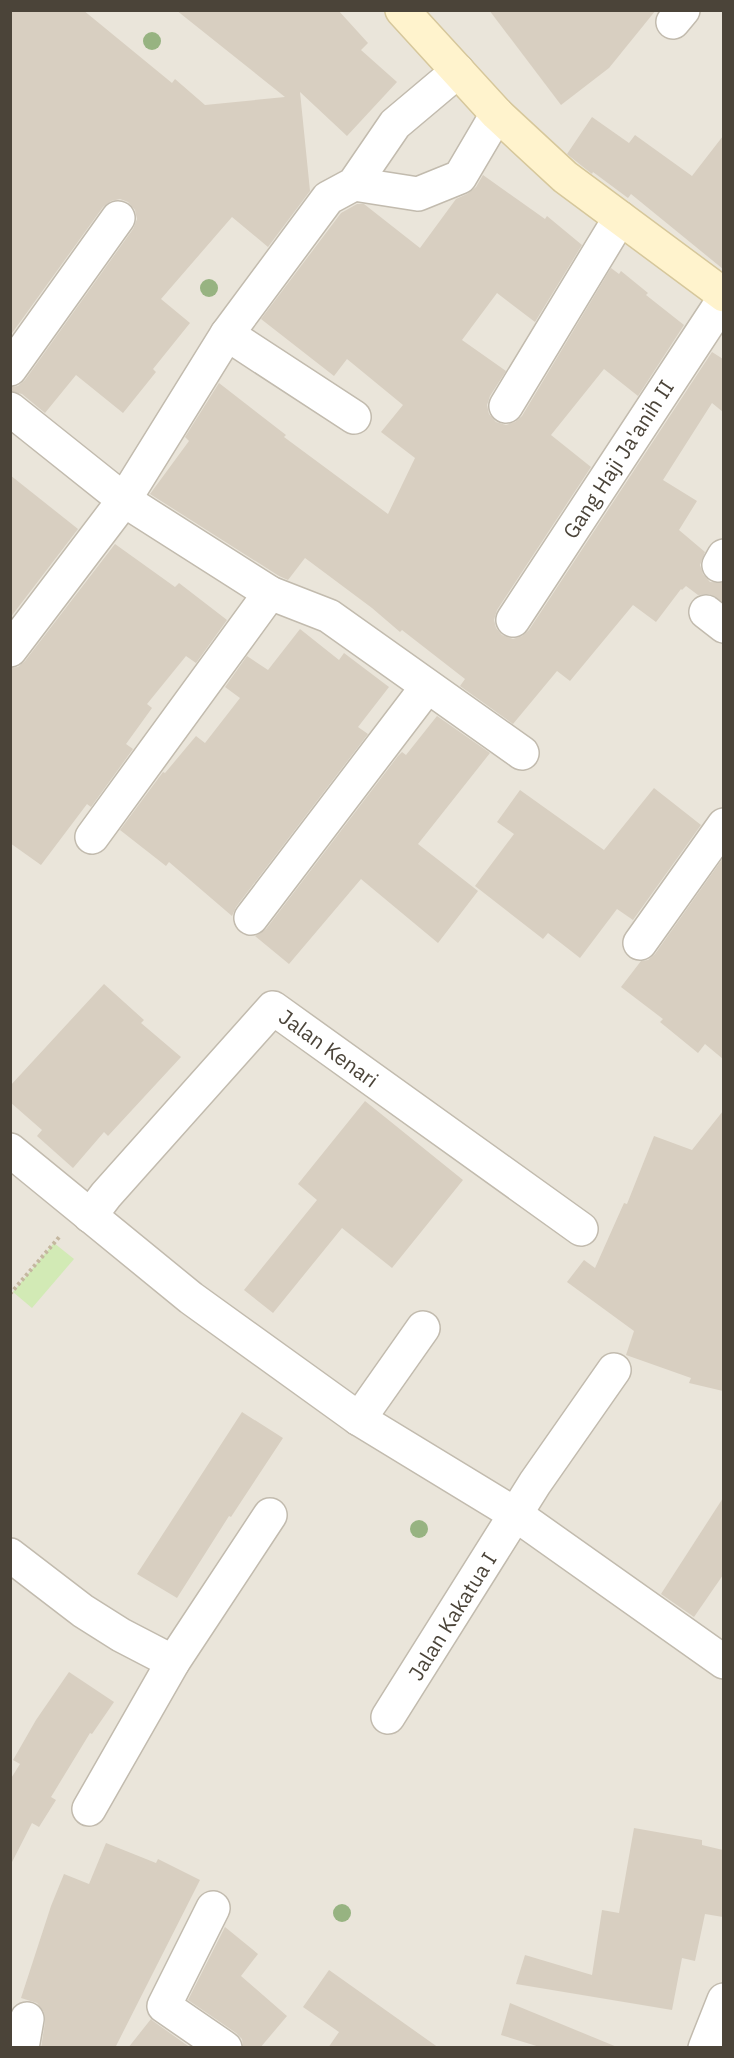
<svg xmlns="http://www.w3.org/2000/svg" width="734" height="2058" font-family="'IBM Plex Sans',sans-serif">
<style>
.residential{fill:#eae5da}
.green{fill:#d2eab5}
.building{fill:#d8cfc1}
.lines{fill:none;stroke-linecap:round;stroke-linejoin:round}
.street-casing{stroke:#c2bbae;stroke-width:36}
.secondary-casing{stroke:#d6c79b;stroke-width:36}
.path{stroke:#c4b79f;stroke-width:4;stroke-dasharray:3 3;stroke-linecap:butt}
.street{stroke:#fff;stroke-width:33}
.secondary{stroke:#fff3cd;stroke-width:33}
.tree{fill:#97b381}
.labels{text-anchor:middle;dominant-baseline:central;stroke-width:6;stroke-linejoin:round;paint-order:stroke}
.street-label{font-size:21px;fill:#4b4439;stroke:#fff}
</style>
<rect width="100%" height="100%" fill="#f6f3ec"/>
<rect class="residential" x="11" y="11" width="712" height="2036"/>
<path class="green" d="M 54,1243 L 74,1259 L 32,1308 L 13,1292 Z"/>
<g class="building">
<path d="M 10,10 L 83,10 L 172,83 L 175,79 L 205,105 L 285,97 L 176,10 L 338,10 L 368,43 L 361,50 L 397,82 L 347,136 L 300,92 L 310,191 L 268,247 L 232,217 L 161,299 L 190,323 L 153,369 L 156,372 L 123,413 L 76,375 L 45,413 L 22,394 L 10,391 L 10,387 L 18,386 L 25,380 L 133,229 L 137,219 L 135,210 L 128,202 L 120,199 L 111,201 L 103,207 L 10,336 Z"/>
<path d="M 489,10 L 656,10 L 609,68 L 561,105 Z"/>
<path d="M 592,117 L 629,143 L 635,135 L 692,176 L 723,136 L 723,269 L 631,194 L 628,198 L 593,172 L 592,174 L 567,154 Z"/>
<path d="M 483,175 L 545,219 L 547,216 L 582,245 L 535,322 L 497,293 L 462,340 L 506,371 L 490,396 L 487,405 L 489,414 L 496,422 L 506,425 L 515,422 L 522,416 L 611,268 L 619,274 L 621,271 L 648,293 L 646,295 L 684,325 L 638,396 L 604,369 L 551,435 L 591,467 L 497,610 L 494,620 L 496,628 L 502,635 L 513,639 L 522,636 L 529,630 L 712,352 L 723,359 L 723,412 L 712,403 L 663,480 L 697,501 L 679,530 L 705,552 L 700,565 L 703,574 L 710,582 L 723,583 L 723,602 L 709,594 L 698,595 L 686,586 L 682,590 L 681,589 L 656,622 L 633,605 L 570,681 L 557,671 L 513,724 L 460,686 L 465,679 L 402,630 L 400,632 L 372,608 L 305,558 L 288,580 L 279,576 L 150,494 L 189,441 L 185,437 L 219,383 L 286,435 L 284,437 L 388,514 L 415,458 L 381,432 L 403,405 L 347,359 L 334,376 L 261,319 L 341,213 L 357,204 L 364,204 L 420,248 L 456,199 L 467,194 L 476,187 Z"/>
<path d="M 10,475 L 78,529 L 10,618 Z"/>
<path d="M 115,544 L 175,587 L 179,583 L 227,620 L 196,663 L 186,656 L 147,704 L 152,708 L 126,744 L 133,749 L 91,807 L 87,804 L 41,865 L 10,843 L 10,668 L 18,667 L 25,661 Z"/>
<path d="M 300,629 L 339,660 L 344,653 L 389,687 L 358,727 L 368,734 L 236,907 L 232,916 L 169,862 L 166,866 L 120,830 L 163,772 L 165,773 L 196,736 L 205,743 L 240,698 L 225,687 L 247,656 L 268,670 Z"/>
<path d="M 437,716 L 490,753 L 418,844 L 478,891 L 438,943 L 361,879 L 289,964 L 255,936 L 266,929 L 398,756 L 402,752 L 406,755 Z"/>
<path d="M 654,788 L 701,825 L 633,920 L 617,909 L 580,958 L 548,933 L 543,939 L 475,886 L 514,834 L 497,822 L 520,790 L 604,850 Z"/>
<path d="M 723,858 L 723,1059 L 705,1044 L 698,1053 L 660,1022 L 663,1019 L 621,987 L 641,961 L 648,960 L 655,954 Z"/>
<path d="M 104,984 L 144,1020 L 141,1023 L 181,1057 L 108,1136 L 104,1132 L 73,1168 L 37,1136 L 42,1130 L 10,1102 L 10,1086 Z"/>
<path d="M 365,1101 L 463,1180 L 392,1268 L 342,1228 L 273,1313 L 244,1290 L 317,1200 L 298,1184 Z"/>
<path d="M 723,1111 L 723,1391 L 689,1383 L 691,1378 L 626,1355 L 634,1331 L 567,1282 L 584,1260 L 595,1268 L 624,1203 L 627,1204 L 654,1136 L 692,1150 Z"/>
<path d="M 242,1412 L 283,1438 L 231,1517 L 229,1516 L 177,1598 L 137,1574 Z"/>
<path d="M 723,1498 L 723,1575 L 694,1617 L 661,1594 Z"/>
<path d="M 69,1672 L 114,1702 L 92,1734 L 90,1733 L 51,1797 L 56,1800 L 39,1827 L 32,1823 L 10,1866 L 10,1780 L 20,1764 L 13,1760 L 36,1720 Z"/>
<path d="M 634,1828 L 702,1840 L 702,1845 L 723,1850 L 723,1917 L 705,1914 L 695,1961 L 682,1958 L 672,2010 L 516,1984 L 525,1955 L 592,1975 L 602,1910 L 619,1913 Z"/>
<path d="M 106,1843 L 156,1863 L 158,1859 L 200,1880 L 115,2048 L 41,2048 L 45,2022 L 44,2012 L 37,2003 L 21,1998 L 51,1906 L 64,1874 L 89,1884 Z"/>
<path d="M 225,1927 L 258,1954 L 241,1976 L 287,2016 L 260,2048 L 243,2048 L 242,2039 L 236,2033 L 188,2000 Z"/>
<path d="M 329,1970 L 439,2048 L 328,2048 L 339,2032 L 303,2007 Z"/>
<path d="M 510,2003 L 617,2047 L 617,2048 L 543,2048 L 501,2035 Z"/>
<path d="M 151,2019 L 153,2021 L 191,2048 L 128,2048 Z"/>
</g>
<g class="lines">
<g class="street-casing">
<g id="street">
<path d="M 673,22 L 683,10"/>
<path d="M 354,184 L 418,194 L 460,177 L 497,114"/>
<path d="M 227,334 L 354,417"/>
<path d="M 10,369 L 118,218"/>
<path d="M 506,406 L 620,218"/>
<path d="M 10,409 L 124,500 L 270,593 L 329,616 L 522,753"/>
<path d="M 719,565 L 724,556"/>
<path d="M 706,612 L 724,626"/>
<path d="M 513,620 L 724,299"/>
<path d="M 10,650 L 124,500 L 227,334 L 328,198 L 354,184 L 395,124 L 458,71"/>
<path d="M 92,837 L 270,593"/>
<path d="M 251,918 L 427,687"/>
<path d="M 640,943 L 724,825"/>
<path d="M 10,1150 L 191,1298 L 359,1419 L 515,1514 L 724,1662"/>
<path d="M 90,1216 L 106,1195 L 273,1008 L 581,1229"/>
<path d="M 359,1419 L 423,1328"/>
<path d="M 10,1555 L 83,1611 L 121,1635 L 173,1662"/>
<path d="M 388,1717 L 535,1483 L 614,1370"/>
<path d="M 89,1809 L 173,1662 L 270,1515"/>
<path d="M 213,1908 L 164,2006 L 225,2048"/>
<path d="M 22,2048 L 27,2019"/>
<path d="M 705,2048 L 724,2000"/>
</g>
</g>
<g class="secondary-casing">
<path id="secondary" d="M 402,10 L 497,114 L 565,177 L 724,295"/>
</g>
<path class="path" d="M 10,1294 L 61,1235"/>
<use href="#street" class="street"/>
<use href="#secondary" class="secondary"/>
</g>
<g class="tree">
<circle cx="152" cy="41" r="9"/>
<circle cx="209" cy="288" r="9"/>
<circle cx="419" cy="1529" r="9"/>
<circle cx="342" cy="1913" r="9"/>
</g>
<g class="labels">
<g class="street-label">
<text transform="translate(618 459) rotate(-57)">Gang Haji Ja'anih II</text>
<text transform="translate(329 1048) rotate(36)">Jalan Kenari</text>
<text transform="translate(452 1616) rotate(-58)">Jalan Kakatua I</text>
</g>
</g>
<rect width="734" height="2058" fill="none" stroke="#4b4439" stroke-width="24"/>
</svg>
